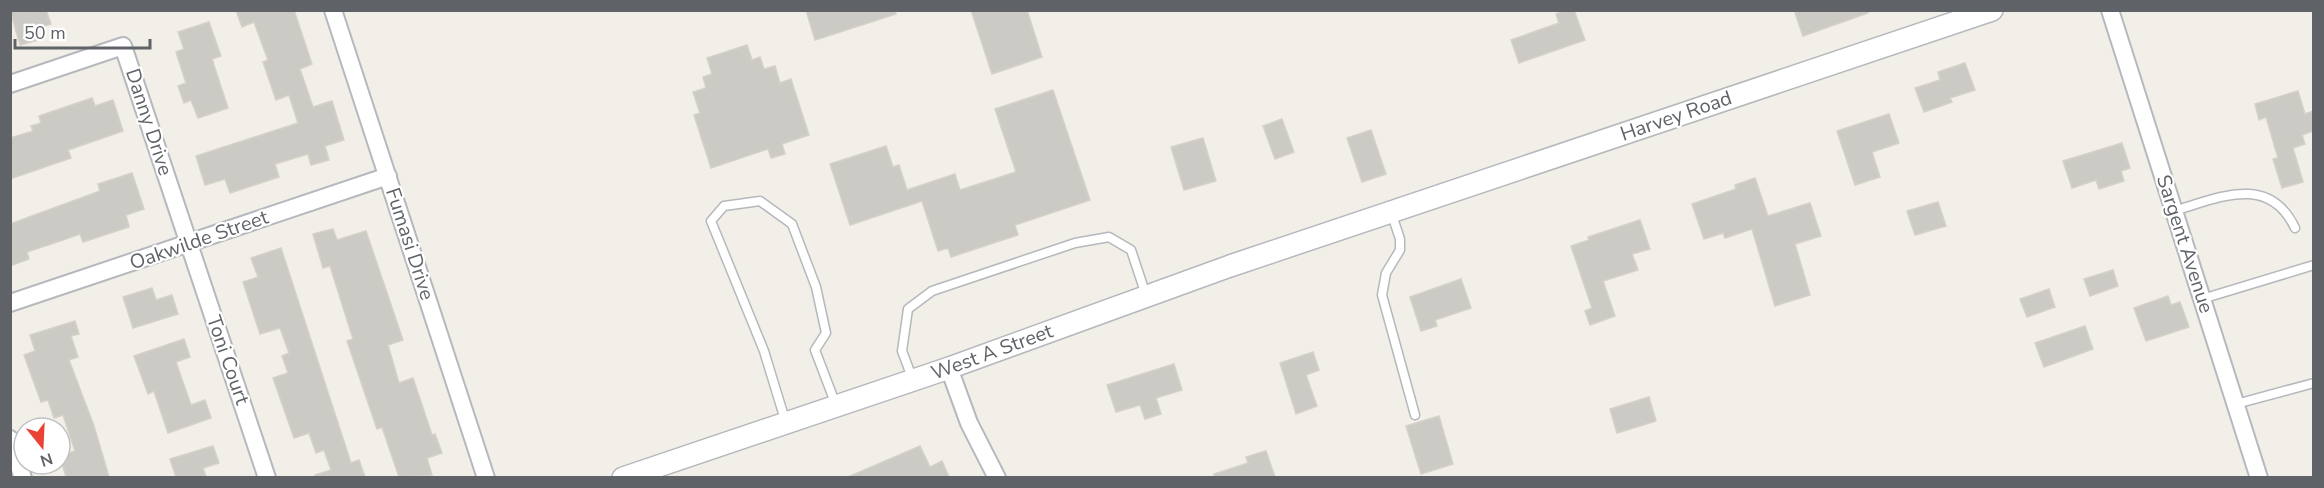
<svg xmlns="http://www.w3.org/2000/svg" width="2324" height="488" font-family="'Nunito Sans',sans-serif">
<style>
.building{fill:#cccac5;stroke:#d6d1c6;stroke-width:1.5}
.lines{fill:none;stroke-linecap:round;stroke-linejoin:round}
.service-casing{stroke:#b5b8bc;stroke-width:11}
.minor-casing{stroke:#b5b8bc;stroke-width:20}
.tertiary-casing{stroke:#b5b8bc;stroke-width:24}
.service{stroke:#fff;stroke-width:8}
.minor{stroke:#fff;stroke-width:16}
.tertiary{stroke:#fff;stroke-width:21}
.labels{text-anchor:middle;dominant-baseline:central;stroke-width:4.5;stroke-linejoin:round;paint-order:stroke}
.street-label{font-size:20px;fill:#5f6368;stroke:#fff}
</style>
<rect width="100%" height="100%" fill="#f1efe8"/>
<g class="building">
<path d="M 10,10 L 46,10 L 51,24 L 35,29 L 38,40 L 20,45 Z"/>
<path d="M 236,10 L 294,10 L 312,64 L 300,69 L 313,107 L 332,101 L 344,140 L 325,146 L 329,160 L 311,165 L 308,154 L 275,164 L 279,177 L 230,193 L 225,179 L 205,185 L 196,156 L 298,123 L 289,95 L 276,100 L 263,62 L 268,60 L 254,22 L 242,27 Z"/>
<path d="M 806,10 L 895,10 L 896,14 L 815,40 Z"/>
<path d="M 971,10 L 1027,10 L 1042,57 L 992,74 Z"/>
<path d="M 1567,10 L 1574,10 L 1585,40 L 1519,63 L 1511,40 L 1559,23 L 1556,14 Z"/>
<path d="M 1802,10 L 1868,10 L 1868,13 L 1803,36 L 1795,13 Z"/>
<path d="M 209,22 L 221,56 L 212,59 L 228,108 L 198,118 L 191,100 L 184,103 L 178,86 L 186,83 L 176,52 L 184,49 L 178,32 Z"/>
<path d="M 747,45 L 752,60 L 760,57 L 764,69 L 775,66 L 780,83 L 791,79 L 809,135 L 782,144 L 785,154 L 771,158 L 768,149 L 711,168 L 694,115 L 700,113 L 693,92 L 706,88 L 703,77 L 712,74 L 707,58 Z"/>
<path d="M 1965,63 L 1975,90 L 1950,98 L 1952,102 L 1924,112 L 1915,88 L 1940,80 L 1938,72 Z"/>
<path d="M 1053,90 L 1090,200 L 1015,225 L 1018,235 L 951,257 L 948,248 L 938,251 L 922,201 L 850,225 L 830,164 L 886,146 L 893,167 L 899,165 L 907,190 L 955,174 L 960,190 L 1016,172 L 995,109 Z"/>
<path d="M 2298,91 L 2305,114 L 2313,111 L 2313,131 L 2302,135 L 2305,144 L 2293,148 L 2303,182 L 2282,188 L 2273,159 L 2278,158 L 2266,117 L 2259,120 L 2255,104 Z"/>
<path d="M 92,98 L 95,106 L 113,100 L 123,131 L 68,150 L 71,158 L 10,179 L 10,138 L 33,131 L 31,126 L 41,123 L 39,116 Z"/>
<path d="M 1889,114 L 1899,143 L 1872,152 L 1880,177 L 1855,185 L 1837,131 Z"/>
<path d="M 1282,119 L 1294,152 L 1275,159 L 1263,126 Z"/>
<path d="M 1371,130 L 1386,174 L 1362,182 L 1347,138 Z"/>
<path d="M 1203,138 L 1216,181 L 1184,190 L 1171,147 Z"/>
<path d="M 2122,143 L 2130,168 L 2121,171 L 2124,181 L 2099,189 L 2096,180 L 2072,188 L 2063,161 Z"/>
<path d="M 132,173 L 144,209 L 126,215 L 129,227 L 83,242 L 80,234 L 63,240 L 27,252 L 29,259 L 10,266 L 10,224 L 100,191 L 98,184 Z"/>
<path d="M 1755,178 L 1768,216 L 1810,203 L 1821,236 L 1795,244 L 1810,295 L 1775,306 L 1752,229 L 1725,238 L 1723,233 L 1704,239 L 1692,204 L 1736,189 L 1735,185 Z"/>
<path d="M 1938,202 L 1946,226 L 1915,235 L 1907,211 Z"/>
<path d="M 1640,220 L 1650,249 L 1632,254 L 1638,270 L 1603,281 L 1615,316 L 1590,325 L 1585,311 L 1592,308 L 1571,246 L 1589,240 L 1588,237 Z"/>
<path d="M 333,229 L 337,240 L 366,231 L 403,340 L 388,345 L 399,383 L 413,378 L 432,435 L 435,434 L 442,453 L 427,458 L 432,475 L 399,477 L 382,427 L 377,429 L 347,341 L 353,339 L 330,266 L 323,268 L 313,234 Z"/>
<path d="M 281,248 L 351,463 L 359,460 L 365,477 L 315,477 L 315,475 L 331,470 L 324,450 L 316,453 L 309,433 L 294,438 L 273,378 L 288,373 L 282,356 L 289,353 L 280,328 L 260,334 L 243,282 L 258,277 L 251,258 Z"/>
<path d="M 2113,270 L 2118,286 L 2090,296 L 2084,279 Z"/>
<path d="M 1461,279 L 1471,308 L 1435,320 L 1437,326 L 1421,331 L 1410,297 Z"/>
<path d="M 152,288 L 156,300 L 172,295 L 178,314 L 133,328 L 123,297 Z"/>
<path d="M 2049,289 L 2055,307 L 2027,317 L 2020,299 Z"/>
<path d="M 2168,296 L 2171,305 L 2180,302 L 2189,327 L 2146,341 L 2134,308 Z"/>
<path d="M 75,321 L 79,334 L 71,336 L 78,357 L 69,360 L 94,426 L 109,477 L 66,477 L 60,456 L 75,451 L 63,415 L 54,418 L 48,400 L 41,402 L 24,355 L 35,351 L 30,335 Z"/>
<path d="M 2085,326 L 2093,349 L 2044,367 L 2035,343 Z"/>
<path d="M 184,339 L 190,357 L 176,362 L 191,405 L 205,400 L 211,418 L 168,433 L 154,391 L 148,394 L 134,356 Z"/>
<path d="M 1313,352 L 1319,370 L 1306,375 L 1317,406 L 1296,414 L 1280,363 Z"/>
<path d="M 1174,364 L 1182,390 L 1156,398 L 1161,414 L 1145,419 L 1140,405 L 1116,412 L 1107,385 Z"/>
<path d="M 1649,397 L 1656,421 L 1617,433 L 1610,409 Z"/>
<path d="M 1439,416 L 1453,464 L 1421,474 L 1406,426 Z"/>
<path d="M 213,446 L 219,463 L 203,468 L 206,477 L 176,477 L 170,459 Z"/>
<path d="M 920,446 L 930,467 L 942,461 L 949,477 L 848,477 Z"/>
<path d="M 1266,451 L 1275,477 L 1214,477 L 1214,474 L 1248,463 L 1246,457 Z"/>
</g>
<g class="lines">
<g class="service-casing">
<g id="service">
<path d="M 2174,211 C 2218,198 2269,173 2295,228"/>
<path d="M 1391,212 L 1400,239 L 1400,250 L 1386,273 L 1382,295 L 1415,415"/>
<path d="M 2202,299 L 2314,265"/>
<path d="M 913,380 L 902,351 L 908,309 L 932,291 L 1075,243 L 1109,237 L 1131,250 L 1146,295"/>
<path d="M 2236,404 L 2314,383"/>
<path d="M 786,423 L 764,351 L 711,221 L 724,206 L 760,201 L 792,224 L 816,287 L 826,333 L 815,350 L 836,405"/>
</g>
</g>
<g class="minor-casing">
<g id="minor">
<path d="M 333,10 L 486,478"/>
<path d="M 2110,10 L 2259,478"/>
<path d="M 10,84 L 123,46 L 267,478"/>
<path d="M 10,303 L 388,176"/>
<path d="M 949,368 L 969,423 L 997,478"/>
<path d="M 10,439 L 23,478"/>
</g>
</g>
<g class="tertiary-casing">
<path id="tertiary" d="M 623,478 L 949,368 L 1230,266 L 1992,10"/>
</g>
<use href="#service" class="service"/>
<use href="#minor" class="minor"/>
<use href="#tertiary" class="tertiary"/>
</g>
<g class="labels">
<g class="street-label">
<text transform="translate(1676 116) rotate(-19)">Harvey Road</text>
<text transform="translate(149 122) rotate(72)">Danny Drive</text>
<text transform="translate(199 240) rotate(-19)">Oakwilde Street</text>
<text transform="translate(410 244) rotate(72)">Fumasi Drive</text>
<text transform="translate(2185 244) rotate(72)">Sargent Avenue</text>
<text transform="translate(992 352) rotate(-20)">West A Street</text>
<text transform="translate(228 360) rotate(71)">Toni Court</text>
</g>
</g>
<rect width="2324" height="488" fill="none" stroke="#5f6368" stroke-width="24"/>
<g transform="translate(42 446) rotate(162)"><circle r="28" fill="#ffffff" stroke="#bfc1c3" stroke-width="1.5"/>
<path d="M0-4.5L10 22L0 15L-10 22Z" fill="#ea4335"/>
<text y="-9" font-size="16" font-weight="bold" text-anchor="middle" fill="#5f6368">N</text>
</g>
<path d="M15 39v9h135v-9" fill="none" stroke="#5f6368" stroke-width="3"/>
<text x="24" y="39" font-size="18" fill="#5f6368" stroke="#ffffff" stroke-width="4.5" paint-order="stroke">50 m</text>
</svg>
